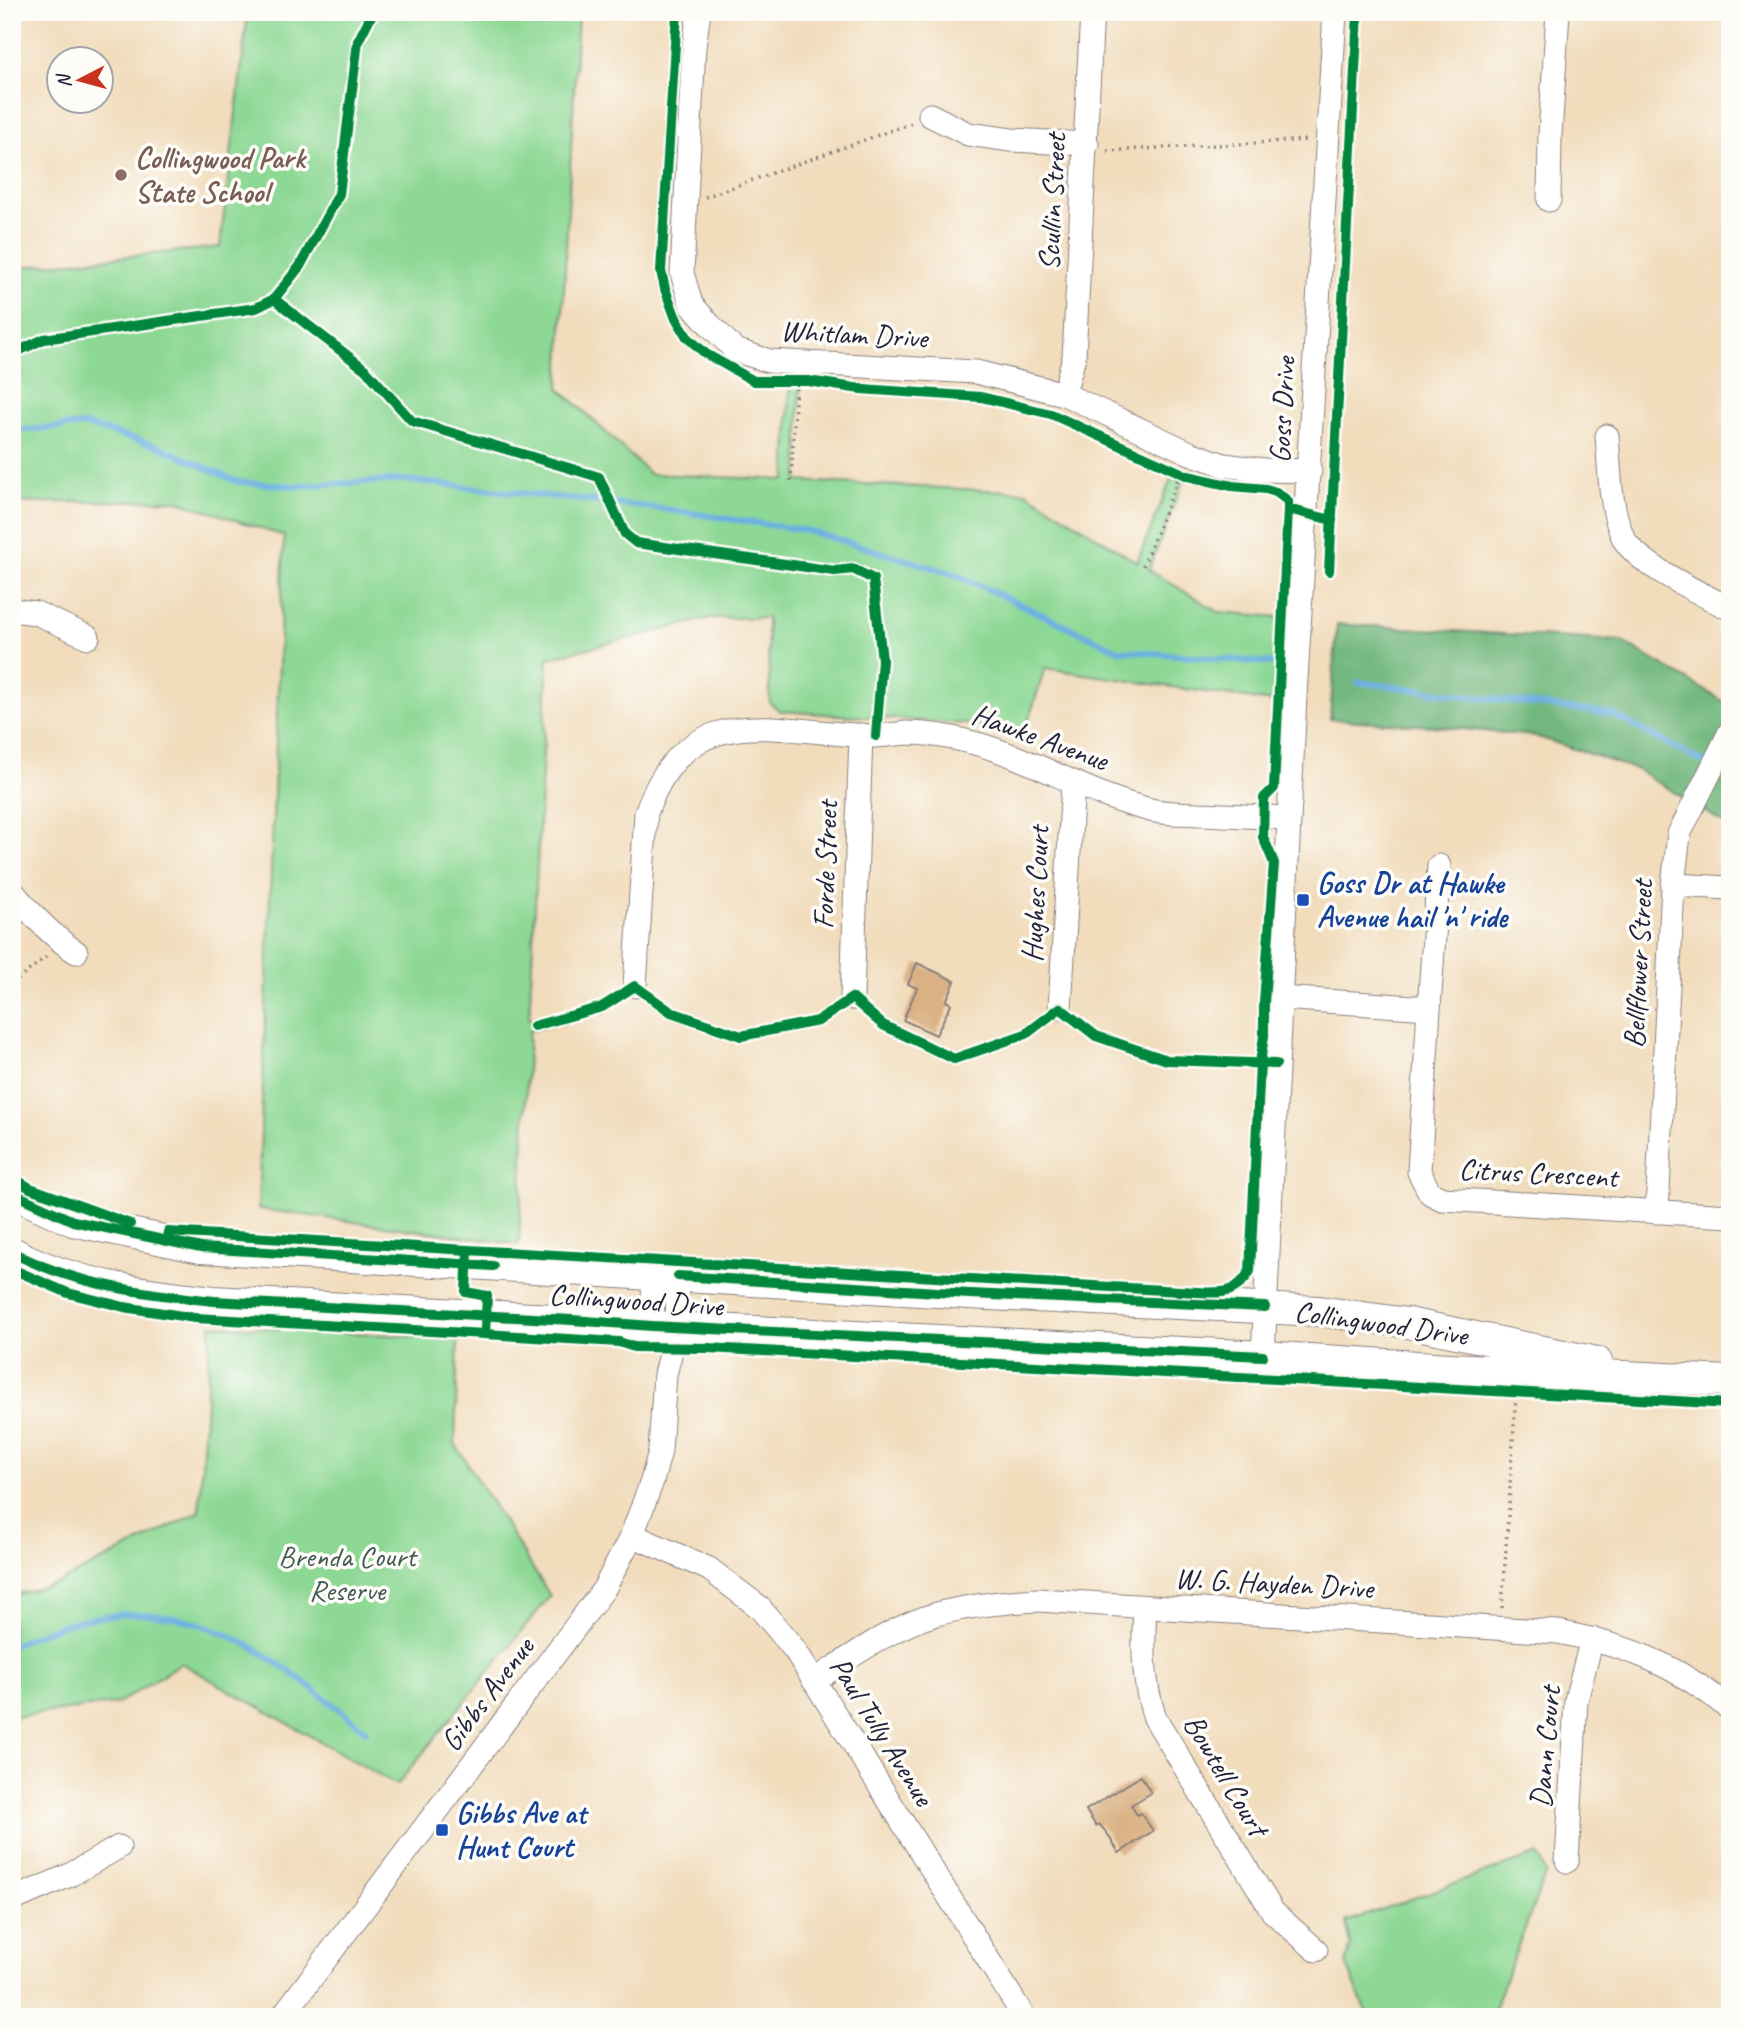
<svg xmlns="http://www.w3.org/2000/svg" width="1742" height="2029" font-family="Caveat,sans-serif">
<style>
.green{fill:#8dd894;stroke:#587d68;stroke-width:2}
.forest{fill:#72b87e;stroke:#4a6d5c;stroke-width:2}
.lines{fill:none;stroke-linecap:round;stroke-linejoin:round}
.stream{stroke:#6cb0e1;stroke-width:6}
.building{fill:#dab184}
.minor-casing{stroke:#8a7f7c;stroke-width:25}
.major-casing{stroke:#8a7f7c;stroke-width:32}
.path{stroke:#8a7f7c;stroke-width:3.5;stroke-dasharray:2 5;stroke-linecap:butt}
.minor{stroke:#fff;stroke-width:23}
.major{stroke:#fff;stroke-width:30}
.cycleway-casing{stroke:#fdfcf7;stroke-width:15}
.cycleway{stroke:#00873e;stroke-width:10}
.education-dot{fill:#8d6e63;stroke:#fdfcf7;stroke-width:2.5}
.transit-dot{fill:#1a4fb4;stroke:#fdfcf7;stroke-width:2.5}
.labels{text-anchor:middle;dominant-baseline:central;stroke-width:7;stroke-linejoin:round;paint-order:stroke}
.education-label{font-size:30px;font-weight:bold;fill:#785e54;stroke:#fdfcf7;text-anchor:start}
.street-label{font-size:30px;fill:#22223b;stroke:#fdfcf7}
.transit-label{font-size:30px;font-weight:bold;fill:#164399;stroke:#fdfcf7;text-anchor:start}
.park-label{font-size:30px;fill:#425956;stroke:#fdfcf7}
</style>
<rect width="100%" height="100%" fill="#fdfcf7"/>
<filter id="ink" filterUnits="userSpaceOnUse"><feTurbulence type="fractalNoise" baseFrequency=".0143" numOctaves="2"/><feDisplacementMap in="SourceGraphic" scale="14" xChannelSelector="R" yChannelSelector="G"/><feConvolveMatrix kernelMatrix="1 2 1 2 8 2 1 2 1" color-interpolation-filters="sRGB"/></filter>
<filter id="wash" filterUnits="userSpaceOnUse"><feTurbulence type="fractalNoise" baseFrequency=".00686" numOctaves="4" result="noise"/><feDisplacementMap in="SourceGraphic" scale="28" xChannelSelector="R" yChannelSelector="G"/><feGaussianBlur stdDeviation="1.57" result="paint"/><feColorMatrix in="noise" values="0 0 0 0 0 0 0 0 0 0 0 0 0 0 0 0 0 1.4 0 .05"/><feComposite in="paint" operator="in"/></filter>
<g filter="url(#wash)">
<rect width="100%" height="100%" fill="#f1dcbc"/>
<g class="green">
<path d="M 248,12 L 578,12 L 559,388 L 650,474 L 786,480 L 790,385 L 800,385 L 798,481 L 1026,492 L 1137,562 L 1172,477 L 1183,481 L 1149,570 L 1219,612 L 1278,617 L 1273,702 L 1045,668 L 1024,735 L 981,725 L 780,711 L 770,703 L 767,618 L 710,618 L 548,658 L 529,1019 L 599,1004 L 606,1013 L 529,1031 L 519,1244 L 258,1209 L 284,536 L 175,500 L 12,503 L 12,268 L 220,247 Z"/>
<path d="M 211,1325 L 458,1339 L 455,1444 L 550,1596 L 397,1785 L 181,1663 L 119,1703 L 12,1717 L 12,1595 L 56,1584 L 199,1512 Z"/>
<path d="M 1538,1854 L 1546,1873 L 1491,2017 L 1368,2017 L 1346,1963 L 1351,1944 L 1346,1922 Z"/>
</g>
<path class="forest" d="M 1337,624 L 1621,641 L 1730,705 L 1730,827 L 1638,770 L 1535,736 L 1432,726 L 1330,719 Z"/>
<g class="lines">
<g class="stream">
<path d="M 12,431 L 85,425 L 158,446 L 238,482 L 293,486 L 404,480 L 663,509 L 809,531 L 957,575 L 1118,650 L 1270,663"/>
<path d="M 1357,682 L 1611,714 L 1730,776"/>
<path d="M 12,1645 C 34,1636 55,1626 78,1621 C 202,1592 276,1659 366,1731"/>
</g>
</g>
<g id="blocks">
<g class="building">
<path d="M 917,963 L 955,981 L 946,1001 L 951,1004 L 936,1035 L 903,1020 L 917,988 L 908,984 Z"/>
<path d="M 1141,1776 L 1151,1793 L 1131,1805 L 1137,1815 L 1141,1813 L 1153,1831 L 1119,1853 L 1107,1833 L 1099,1824 L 1096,1826 L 1086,1810 Z"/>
</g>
</g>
</g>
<g filter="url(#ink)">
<use href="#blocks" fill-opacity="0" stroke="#8a7f7c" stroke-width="2"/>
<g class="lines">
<g class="minor-casing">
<g id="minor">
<path d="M 699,12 L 694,47 L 682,273 L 691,304 L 710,325 L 735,350 L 769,361 L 976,372 L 1064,394 L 1190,453 L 1224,465 L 1264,470 L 1310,471"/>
<path d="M 930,115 L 968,134 L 1011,140 L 1087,144"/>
<path d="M 1549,200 L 1550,135 L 1558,12"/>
<path d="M 1064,394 L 1074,357 L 1092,12"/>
<path d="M 1607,436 C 1610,470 1609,506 1623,537 C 1635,564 1703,594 1730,609"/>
<path d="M 12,610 L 36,613 L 88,637"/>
<path d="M 1673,885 L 1730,888"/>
<path d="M 12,891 C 31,914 52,936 76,952"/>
<path d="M 635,986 L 646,813 C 688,693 779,734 875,736 C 885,736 896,734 906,733 C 929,733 952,737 974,743 C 1034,759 1086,794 1147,809 C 1163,814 1182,813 1199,814 C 1229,815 1259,817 1289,818"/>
<path d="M 852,998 L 861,735"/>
<path d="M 1280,998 L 1429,1008 L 1419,1172 L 1430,1193 L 1442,1199 L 1730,1216"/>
<path d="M 1060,1008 L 1073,783"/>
<path d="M 1429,1008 L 1439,866"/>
<path d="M 1657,1212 L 1673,885 L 1679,834 L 1730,732"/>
<path d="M 654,1274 L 652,1326 L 656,1340"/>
<path d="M 1263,1356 L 1295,697 L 1335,12"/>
<path d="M 632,1535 L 709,1569 L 759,1607 L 795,1650 L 1024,2017"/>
<path d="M 1145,1607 C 1143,1645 1142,1681 1155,1718 L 1273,1912 L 1316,1950"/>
<path d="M 814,1681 C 852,1656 893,1626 937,1614 C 970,1605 1004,1602 1038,1600 L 1558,1632 C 1628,1646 1674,1663 1730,1709"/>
<path d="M 1567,1861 L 1576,1700 L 1592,1639"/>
<path d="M 12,1900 L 70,1875 L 119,1847"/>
<path d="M 282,2017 L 604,1589 L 632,1535 L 652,1481 L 660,1451 L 665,1374 L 677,1328 L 678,1276"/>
</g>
</g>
<g class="major-casing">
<g id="major">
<path d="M 12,1193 L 73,1221 L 201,1248 L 970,1294 L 1319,1311 L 1408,1323 L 1597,1362"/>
<path d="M 12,1252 C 73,1285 146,1294 214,1301 L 572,1320 L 652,1326 L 1263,1356 L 1449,1368 L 1730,1381"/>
</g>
</g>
<g class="path">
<path d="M 1107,151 L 1309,140"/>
<path d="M 705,197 L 912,123"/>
<path d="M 791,481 L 796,382"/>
<path d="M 1143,566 L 1181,471"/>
<path d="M 12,984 L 46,957"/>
<path d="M 1502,1608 L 1516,1396"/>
</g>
<use href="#minor" class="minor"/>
<use href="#major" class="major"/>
<g class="cycleway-casing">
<g id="cycleway">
<path d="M 373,12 L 358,41 L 339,194 L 300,266 L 274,299 L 366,370 L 412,421 L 599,477 L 625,534 L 636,543 L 835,571 L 853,569 L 873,579 L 882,660 L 876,736"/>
<path d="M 677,12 L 661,271 L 665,289 L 675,316 L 687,337 L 706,354 L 754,381 L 808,381 L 861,389 L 981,397 L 1051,414 L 1188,476 L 1232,486 L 1266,489 L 1276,492 L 1288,501 L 1288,509"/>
<path d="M 12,354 L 44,339 L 256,308 L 274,299"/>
<path d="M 1332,520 L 1288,509 L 1274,788 L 1264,798 L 1263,837 L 1274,863 L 1264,1003 L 1264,1036 L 1260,1063 L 1250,1271 C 1235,1295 1224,1293 1197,1292 L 468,1250 L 466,1292 L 487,1296 L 485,1334 L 619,1342 L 634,1347 L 708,1348 L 1730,1404"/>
<path d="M 1329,571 L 1358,12"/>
<path d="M 534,1026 L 602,1007 L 635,986 L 671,1012 L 741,1036 L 818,1021 L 852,998 L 883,1025 L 954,1059 L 1026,1034 L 1060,1008 L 1096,1036 L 1167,1060 L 1276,1064"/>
<path d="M 12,1177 L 30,1188 L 130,1224"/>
<path d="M 12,1193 L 73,1221 L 201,1248 L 493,1266"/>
<path d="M 168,1232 L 468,1250"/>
<path d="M 12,1252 C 73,1285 146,1294 214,1301 L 572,1320 L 652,1326 L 1263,1356"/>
<path d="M 12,1269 L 68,1293 L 124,1307 L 195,1318 L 485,1334"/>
<path d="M 678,1276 L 970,1294 L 1265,1307"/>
</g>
</g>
<use href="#cycleway" class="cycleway"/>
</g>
</g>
<circle class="education-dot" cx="121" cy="175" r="7"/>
<g class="transit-dot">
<rect x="1296" y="893" width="14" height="14" rx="3.5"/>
<rect x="435" y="1823" width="14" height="14" rx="3.5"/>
</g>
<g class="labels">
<g class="education-label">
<text x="135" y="158">Collingwood Park<tspan x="135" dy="34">State School</tspan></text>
</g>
<g class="street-label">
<text transform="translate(1052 202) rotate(-87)">Scullin Street</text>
<text transform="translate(854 334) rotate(3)">Whitlam Drive</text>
<text transform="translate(1282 410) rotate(-87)">Goss Drive</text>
<text transform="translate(1040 737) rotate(20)">Hawke Avenue</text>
<text transform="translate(825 865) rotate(-88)">Forde Street</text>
<text transform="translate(1035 894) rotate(-87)">Hughes Court</text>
<text transform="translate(1638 964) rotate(-87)">Bellflower Street</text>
<text transform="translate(1538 1173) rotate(3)">Citrus Crescent</text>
<text transform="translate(636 1300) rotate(4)">Collingwood Drive</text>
<text transform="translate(1381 1323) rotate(8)">Collingwood Drive</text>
<text transform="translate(1274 1583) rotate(3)">W. G. Hayden Drive</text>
<text transform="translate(487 1694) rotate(-53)">Gibbs Avenue</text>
<text transform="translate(882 1731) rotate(58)">Paul Tully Avenue</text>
<text transform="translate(1545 1747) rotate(-85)">Dann Court</text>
<text transform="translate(1226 1775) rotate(59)">Bowtell Court</text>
</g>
<g class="transit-label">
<text x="1317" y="883">Goss Dr at Hawke<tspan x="1317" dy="34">Avenue hail 'n' ride</tspan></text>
<text x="456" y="1813">Gibbs Ave at<tspan x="456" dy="34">Hunt Court</tspan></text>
</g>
<g class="park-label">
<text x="347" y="1556">Brenda Court<tspan x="347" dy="34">Reserve</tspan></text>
</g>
</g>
<rect width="1742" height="2029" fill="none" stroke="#fdfcf7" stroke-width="42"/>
<g transform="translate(80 80) rotate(264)"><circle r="33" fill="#fdfcf7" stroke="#a5a5ac" stroke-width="2"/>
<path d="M0-5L12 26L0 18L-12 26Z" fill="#c8321e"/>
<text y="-10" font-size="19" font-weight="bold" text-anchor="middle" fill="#22223b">N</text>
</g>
</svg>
